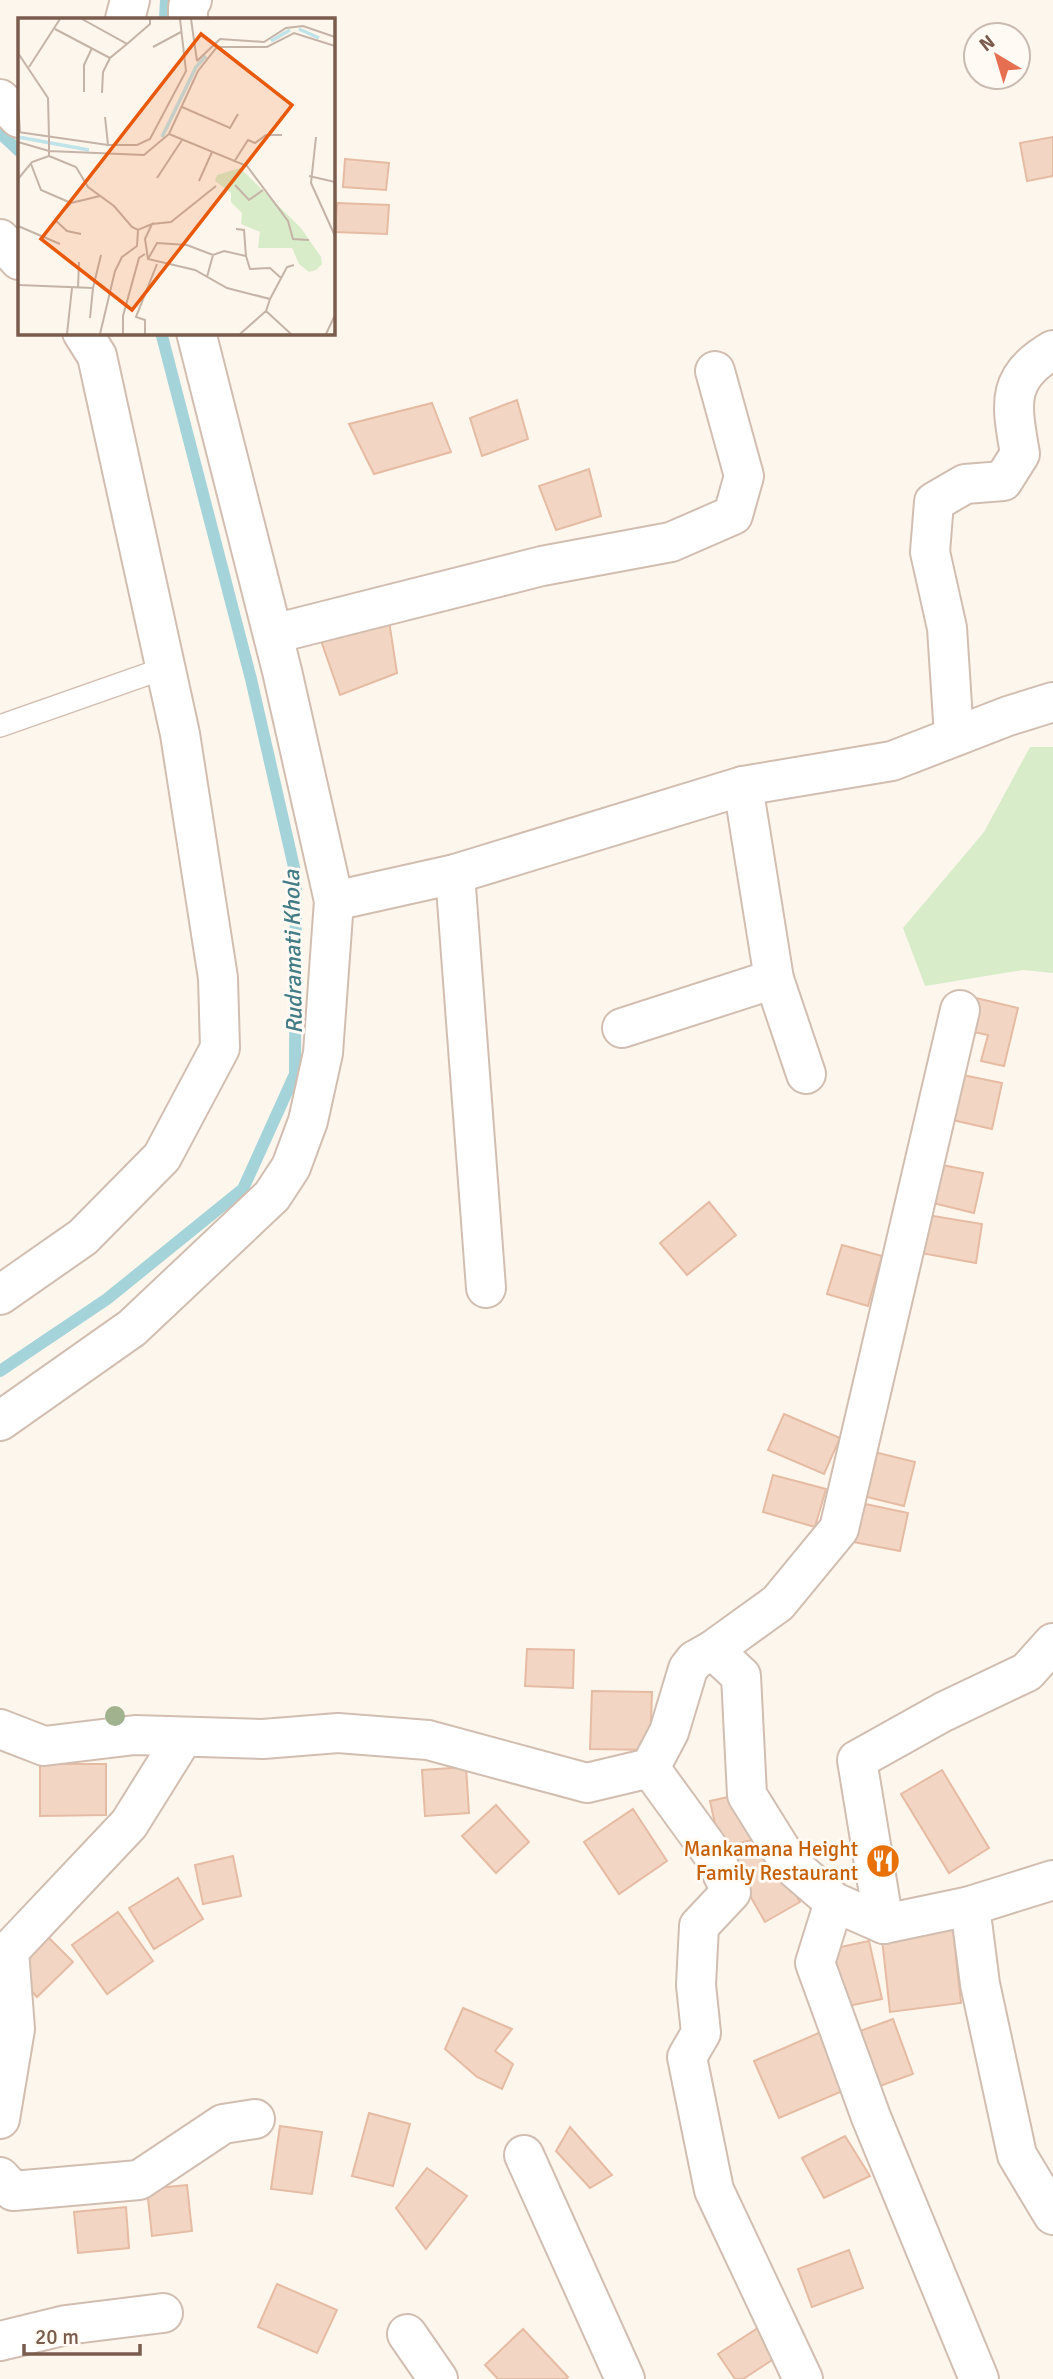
<svg xmlns="http://www.w3.org/2000/svg" width="1053" height="2379" font-family="Signika,sans-serif">
<style>
.green{fill:#d8ecc9}
.lines{fill:none;stroke-linecap:round;stroke-linejoin:round}
.stream{stroke:#a5d3da;stroke-width:12}
.building{fill:#f3d5c3;stroke:#e6bba3;stroke-width:2}
.service-casing{stroke:#d1beb0;stroke-width:24}
.minor-casing{stroke:#d1beb0;stroke-width:42}
.service{stroke:#fff;stroke-width:21}
.minor{stroke:#fff;stroke-width:38}
.tree{fill:#a0b28e}
.labels{text-anchor:middle;dominant-baseline:central;stroke-width:6;stroke-linejoin:round;paint-order:stroke}
.food-label{font-size:21px;fill:#c56008;stroke:#fffaf3;text-anchor:end}
.water-label{font-size:23px;font-style:italic;fill:#437c86;stroke:#fffaf3}
.inset-river{fill:none;stroke:#bfe3e8;stroke-width:3.5}
.inset-road{fill:none;stroke:#c5b3a7;stroke-width:2}
.view{fill:#e8590c;fill-opacity:0.15;stroke:#e8590c;stroke-width:3.5}
.inset-edge{fill:none;stroke:#7a5c4d;stroke-width:3.5}
</style>
<rect width="100%" height="100%" fill="#fdf6ec"/>
<path class="green" d="M 1030,747 L 1053,747 L 1053,973 L 1023,970 L 925,986 L 903,928 L 984,832 Z"/>
<g class="lines">
<g class="stream">
<path d="M 165,19 L 166,0"/>
<path d="M 0,133 L 19,151"/>
<path d="M 0,1371 L 107,1299 L 243,1189 L 295,1074 L 296,876 L 251,679 L 161,332"/>
</g>
</g>
<g class="building">
<path d="M 1053,137 L 1053,176 L 1027,181 L 1020,143 Z"/>
<path d="M 345,159 L 389,163 L 386,190 L 343,187 Z"/>
<path d="M 337,203 L 389,205 L 387,234 L 335,232 Z"/>
<path d="M 517,400 L 528,439 L 482,456 L 470,418 Z"/>
<path d="M 432,403 L 451,452 L 374,474 L 349,424 Z"/>
<path d="M 589,469 L 601,516 L 556,530 L 539,486 Z"/>
<path d="M 387,608 L 397,673 L 340,695 L 318,632 Z"/>
<path d="M 976,998 L 1018,1008 L 1004,1066 L 981,1061 L 988,1035 L 969,1031 Z"/>
<path d="M 958,1074 L 1002,1083 L 992,1129 L 948,1119 Z"/>
<path d="M 942,1165 L 983,1173 L 974,1213 L 933,1203 Z"/>
<path d="M 709,1202 L 736,1235 L 687,1275 L 660,1243 Z"/>
<path d="M 927,1215 L 982,1224 L 976,1263 L 921,1253 Z"/>
<path d="M 842,1245 L 882,1256 L 868,1306 L 827,1294 Z"/>
<path d="M 784,1414 L 840,1438 L 824,1474 L 768,1450 Z"/>
<path d="M 862,1449 L 915,1462 L 904,1506 L 851,1493 Z"/>
<path d="M 773,1475 L 826,1489 L 815,1527 L 763,1512 Z"/>
<path d="M 856,1502 L 908,1513 L 900,1551 L 848,1541 Z"/>
<path d="M 527,1649 L 574,1650 L 573,1688 L 525,1686 Z"/>
<path d="M 592,1691 L 652,1692 L 650,1750 L 590,1749 Z"/>
<path d="M 40,1764 L 106,1764 L 106,1815 L 40,1816 Z"/>
<path d="M 466,1767 L 469,1813 L 425,1816 L 422,1770 Z"/>
<path d="M 942,1770 L 989,1848 L 949,1873 L 901,1794 Z"/>
<path d="M 746,1793 L 757,1839 L 720,1847 L 710,1801 Z"/>
<path d="M 496,1805 L 529,1842 L 496,1873 L 462,1836 Z"/>
<path d="M 633,1809 L 667,1861 L 619,1894 L 584,1842 Z"/>
<path d="M 763,1838 L 800,1902 L 765,1922 L 728,1857 Z"/>
<path d="M 233,1856 L 241,1896 L 203,1904 L 195,1865 Z"/>
<path d="M 178,1878 L 203,1919 L 154,1949 L 129,1908 Z"/>
<path d="M 118,1912 L 153,1961 L 107,1994 L 72,1945 Z"/>
<path d="M 953,1930 L 961,2003 L 890,2012 L 882,1939 Z"/>
<path d="M 48,1937 L 73,1962 L 37,1997 L 12,1971 Z"/>
<path d="M 869,1941 L 882,1999 L 843,2007 L 831,1949 Z"/>
<path d="M 463,2008 L 512,2029 L 495,2051 L 513,2064 L 502,2089 L 477,2077 L 445,2049 Z"/>
<path d="M 893,2019 L 913,2074 L 869,2090 L 849,2035 Z"/>
<path d="M 828,2029 L 852,2087 L 779,2118 L 754,2061 Z"/>
<path d="M 369,2113 L 410,2124 L 393,2186 L 352,2176 Z"/>
<path d="M 280,2126 L 322,2132 L 312,2194 L 271,2189 Z"/>
<path d="M 570,2127 L 612,2175 L 590,2188 L 556,2151 Z"/>
<path d="M 845,2136 L 870,2176 L 824,2198 L 802,2158 Z"/>
<path d="M 427,2168 L 467,2196 L 426,2249 L 396,2208 Z"/>
<path d="M 187,2185 L 192,2231 L 152,2236 L 147,2189 Z"/>
<path d="M 126,2207 L 129,2248 L 78,2253 L 74,2212 Z"/>
<path d="M 849,2250 L 863,2288 L 812,2307 L 798,2269 Z"/>
<path d="M 277,2284 L 337,2310 L 317,2353 L 258,2327 Z"/>
<path d="M 761,2326 L 780,2355 L 743,2379 L 735,2379 L 718,2354 Z"/>
<path d="M 523,2329 L 568,2377 L 566,2379 L 498,2379 L 485,2365 Z"/>
</g>
<g class="lines">
<g class="service-casing">
<path id="service" d="M 0,726 L 165,668"/>
</g>
<g class="minor-casing">
<g id="minor">
<path d="M 125,19 L 130,0"/>
<path d="M 188,19 L 188,7 L 192,0"/>
<path d="M 0,99 L 19,118"/>
<path d="M 0,239 L 19,260"/>
<path d="M 273,634 L 542,566 L 671,542 L 733,515 L 744,476 L 715,371"/>
<path d="M 954,736 L 947,628 L 930,552 L 934,502 L 965,484 L 1003,481 L 1020,454 C 1012,406 1004,378 1053,350"/>
<path d="M 743,786 L 774,979 L 806,1074"/>
<path d="M 455,874 L 486,1288"/>
<path d="M 334,901 L 455,874 L 743,786 L 892,761 L 1008,716 L 1053,702"/>
<path d="M 622,1028 L 774,979"/>
<path d="M 0,1295 L 83,1237 L 162,1157 L 220,1048 L 218,978 L 180,734 L 97,356 L 82,332"/>
<path d="M 0,1421 L 132,1328 L 272,1196 L 291,1167 L 308,1121 L 323,1053 L 334,901 L 282,671 L 196,332"/>
<path d="M 713,1650 L 778,1603 L 839,1529 L 960,1010"/>
<path d="M 0,1729 L 44,1746 L 135,1735 L 263,1739 L 338,1733 L 428,1740 L 587,1783 L 650,1768 L 669,1732 L 688,1669 L 695,1660 L 713,1650 L 741,1676 L 747,1795 L 790,1864 L 834,1902 L 884,1924 L 970,1906 L 1053,1880"/>
<path d="M 650,1768 L 714,1856 L 731,1892 L 699,1926 L 696,1985 L 701,2033 L 687,2057 L 714,2190 L 803,2379"/>
<path d="M 834,1902 L 815,1963 L 871,2117 L 979,2379"/>
<path d="M 970,1906 L 980,1984 L 1017,2155 L 1053,2215"/>
<path d="M 884,1924 L 857,1760 L 943,1712 L 1027,1672 L 1053,1643"/>
<path d="M 0,2119 L 15,2029 L 9,1951 L 129,1824 L 182,1739"/>
<path d="M 524,2155 L 625,2379"/>
<path d="M 0,2177 L 13,2191 L 139,2180 L 223,2124 L 255,2119"/>
<path d="M 407,2334 L 438,2379"/>
<path d="M 0,2341 L 66,2325 L 163,2313"/>
</g>
</g>
<use href="#service" class="service"/>
<use href="#minor" class="minor"/>
</g>
<circle class="tree" cx="115" cy="1716" r="10"/>
<defs>
<g id="restaurant-disc" transform="scale(1.75)"><circle r="9.5" fill="#e8710a" stroke="#fffaf3"/><path d="M-5-6h1v4h1v-4h1v4h1v-4h1v5L-1.5 .5V6h-2V.5L-5-1ZM5-6V6H3V1.5H1.5Q1.5-4 5-6Z" fill="#fff"/></g>
</defs>
<g fill-rule="evenodd">
<use href="#restaurant-disc" x="883" y="1861"/>
</g>
<g class="labels">
<g class="food-label">
<text x="858" y="1849">Mankamana Height<tspan x="858" dy="24">Family Restaurant</tspan></text>
</g>
<g class="water-label">
<text transform="translate(293 952) rotate(-91)">Rudramati Khola</text>
</g>
</g>
<g transform="translate(18 18)">
<rect width="317" height="317" fill="#fdf6ec"/>
<path d="M 222,150 L 283,210 L 303,239 L 304,246 L 298,252 L 291,254 L 281,246 L 274,230 L 240,230 L 242,214 L 223,206 L 224,195 L 213,184 L 213,175 L 197,163 L 199,157 Z" fill="#d8ecc9"/>
<path class="inset-river" d="M 281,11 L 301,20M 253,23 L 272,12M 0,119 L 71,132M 144,119 L 178,49 L 188,38"/>
<path class="inset-road" d="M 64,1 L 109,26 L 92,40 L 85,54 L 84,75M 173,1 L 179,43M 37,11 L 92,40M 109,26 L 132,6 L 132,1M 135,29 L 163,14M 0,35 L 30,80 L 31,120 L 31,138 L 14,144 L 0,161M 179,43 L 202,21 L 246,24 L 268,10 L 285,8 L 317,19M 11,49 L 42,1M 66,74 L 66,47 L 74,30M 0,81 L 2,115M 164,89 L 212,110 L 220,96M 87,99 L 90,127M 0,114 L 90,127 L 119,127 L 132,121 L 168,53 L 162,1M 151,116 L 229,148 L 270,203 L 275,221 L 291,222M 298,119 L 293,165 L 317,218M 0,124 L 31,133 L 126,137 L 151,116 L 180,53 L 199,29 L 249,29 L 276,15 L 317,28M 31,138 L 58,149 L 70,169 L 96,188 L 114,209 L 120,212 L 134,206 L 127,221 L 130,241 L 177,252 L 209,270 L 252,281 L 248,293 L 222,316M 216,144 L 230,122 L 237,125 L 248,117 L 264,117M 13,146 L 23,172 L 53,185M 291,158 L 317,164M 139,160 L 164,122M 181,163 L 194,134M 217,167 L 231,182 L 245,172M 134,206 L 153,204 L 198,168M 0,208 L 42,226M 218,211 L 226,212 L 228,238M 63,216 L 49,213 L 37,202 L 53,185 L 82,178M 130,241 L 139,225 L 169,227 L 195,237 L 206,233 L 228,238 L 232,251 L 252,250 L 263,260M 189,259 L 195,237M 0,267 L 75,270 L 72,300M 60,270 L 61,244M 75,270 L 83,237M 252,281 L 269,249 L 276,247M 248,293 L 273,316M 49,316 L 54,270M 82,316 L 97,253 L 104,239 L 119,228 L 120,212M 105,316 L 105,298 L 121,240 L 127,236M 127,316 L 127,302 L 118,299 L 139,246M 308,316 L 317,297"/>
<path class="view" d="M 183,16 L 274,87 L 114,292 L 23,221 Z"/>
<rect width="317" height="317" class="inset-edge"/>
</g>
<g transform="translate(997 56) rotate(322)"><circle r="33" fill="#fffaf3" stroke="#cabbb1" stroke-width="2"/>
<path d="M0-5L12 26L0 18L-12 26Z" fill="#e76f51"/>
<text y="-10" font-size="19" font-weight="bold" text-anchor="middle" fill="#7a5c4d">N</text>
</g>
<path d="M24 2344v10h116v-10" fill="none" stroke="#7a5c4d" stroke-width="3.5"/>
<text x="35" y="2344" font-size="21" fill="#7a5c4d" stroke="#fffaf3" stroke-width="5" paint-order="stroke">20 m</text>
</svg>
